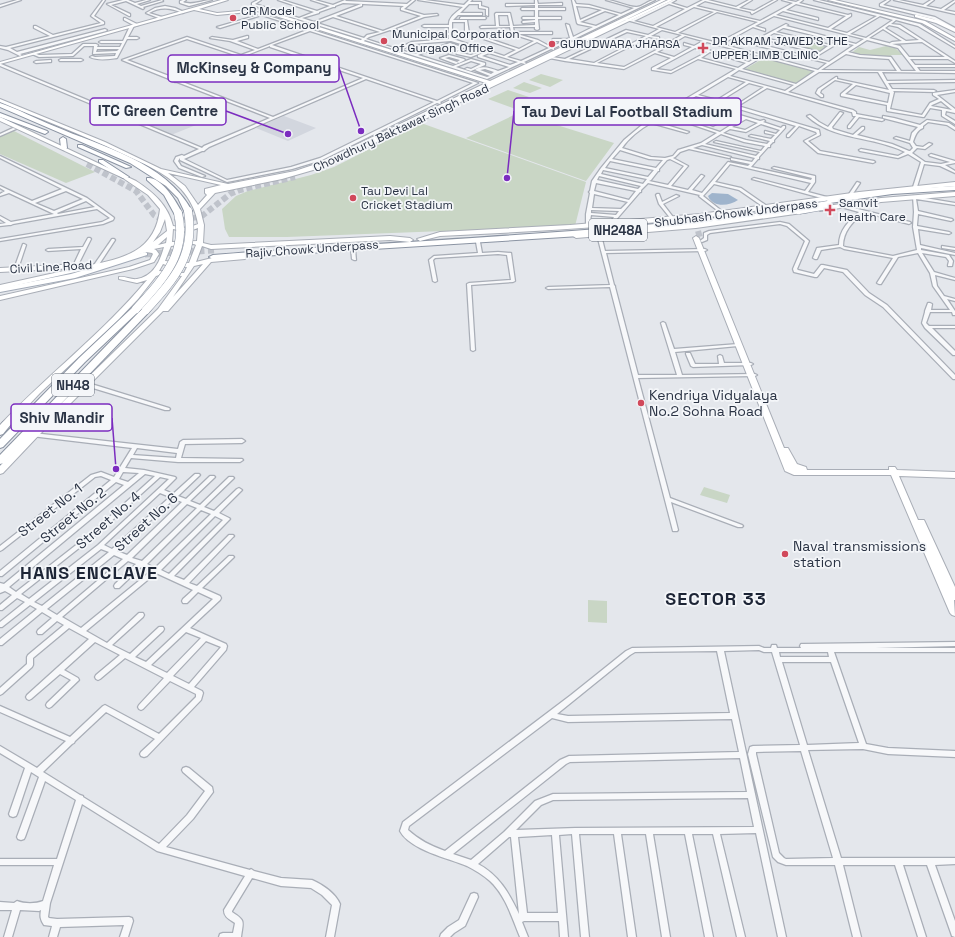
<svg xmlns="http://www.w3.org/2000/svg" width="955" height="937" font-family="'Space Grotesk',sans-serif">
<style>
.built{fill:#d2d6de}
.green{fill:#c9d6c5}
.water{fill:#9fb4cc}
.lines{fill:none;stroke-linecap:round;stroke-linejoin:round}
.secondary-tunnel{stroke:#bfc3cb;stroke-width:6;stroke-dasharray:6 3;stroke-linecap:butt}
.primary-tunnel{stroke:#bfc3cb;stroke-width:7;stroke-dasharray:7 3.5;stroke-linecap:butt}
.street-casing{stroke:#a9aeb7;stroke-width:2.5}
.secondary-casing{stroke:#a9aeb7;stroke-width:2}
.primary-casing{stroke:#a3abb8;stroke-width:2}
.highway-casing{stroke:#8b94a3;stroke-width:2}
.street{fill:#f7f8fa;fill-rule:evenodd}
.secondary{fill:#fff;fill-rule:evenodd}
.primary{fill:#fff;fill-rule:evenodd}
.highway{fill:#fff;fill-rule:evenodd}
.highway-bridge-casing{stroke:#8b94a3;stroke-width:9;stroke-linecap:butt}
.highway-bridge{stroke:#fff;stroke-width:8}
.poi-dot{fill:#d1495b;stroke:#f4f6f9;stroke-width:1.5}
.labels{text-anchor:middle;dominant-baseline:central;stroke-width:3.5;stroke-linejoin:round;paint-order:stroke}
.far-poi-label{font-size:12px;fill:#2b3445;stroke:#f4f6f9;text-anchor:start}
.far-street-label{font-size:12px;fill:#2b3445;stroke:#f4f6f9}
.shield{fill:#f4f6f9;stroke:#676e7b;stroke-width:1}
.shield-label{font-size:13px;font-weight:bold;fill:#2b3445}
.poi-label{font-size:14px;fill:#2b3445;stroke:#f4f6f9;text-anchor:start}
.street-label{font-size:14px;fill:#2b3445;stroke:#f4f6f9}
.district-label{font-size:18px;font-weight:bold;letter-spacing:1px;fill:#1d2536;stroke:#f4f6f9}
.leader{fill:none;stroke:#7b2cbf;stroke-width:1.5}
.callout-dot{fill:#7b2cbf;stroke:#f4f6f9;stroke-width:1.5}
.callout{fill:#f4f6f9;stroke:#7b2cbf;stroke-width:1.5}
.callout-label{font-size:15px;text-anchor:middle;font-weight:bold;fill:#2b3445}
</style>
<rect width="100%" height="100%" fill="#e4e7ec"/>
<g class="built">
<path d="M 152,99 L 206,121 L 171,135 L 117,112 Z"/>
<path d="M 284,116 L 316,128 L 288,141 L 256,128 Z"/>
</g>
<g class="green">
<path d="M 790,37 L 828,47 L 820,52 L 781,42 Z"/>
<path d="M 886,46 L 895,48 L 903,55 L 891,55 L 892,57 L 860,56 L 851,53 L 859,47 L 870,50 Z"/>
<path d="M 764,58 L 815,72 L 796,84 L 745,69 Z"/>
<path d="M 541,74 L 563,80 L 550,87 L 529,80 Z"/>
<path d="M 524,82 L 542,88 L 530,93 L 513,88 Z"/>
<path d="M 508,90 L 529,97 L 527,98 L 530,100 L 525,102 L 535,106 L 533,107 L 536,108 L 527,113 L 488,99 Z"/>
<path d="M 516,114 L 538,121 L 541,120 L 614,143 L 586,181 L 466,138 Z"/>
<path d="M 421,123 L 586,182 L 575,226 L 287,237 L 229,237 L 225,229 L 222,209 L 236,196 L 248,191 L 311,175 L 334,167 Z"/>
<path d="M 13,131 L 14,131 L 95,172 L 66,183 L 0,154 L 0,136 Z"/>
<path d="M 704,487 L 730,495 L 727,503 L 700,495 Z"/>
<path d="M 588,600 L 607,601 L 607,623 L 588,622 Z"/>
</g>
<path class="water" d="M 712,193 L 728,194 L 738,200 C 729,206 713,208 708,196 Z"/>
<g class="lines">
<g class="secondary-tunnel">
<path d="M 87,164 L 136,191 L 154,215 L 165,221 L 174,222 L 202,216 L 230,194 L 240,190 L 295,177"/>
<path d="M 698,231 L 700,238"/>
</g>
<path class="primary-tunnel" d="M 145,254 L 214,250"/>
<g class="street-casing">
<g id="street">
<path d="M 17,0 L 21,0 L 0,7 L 0,5 Z"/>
<path d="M 103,0 L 105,0 L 94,16 L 104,22 L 104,24 L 10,48 L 17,52 L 105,29 L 107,30 L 106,31 L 20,54 L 22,55 L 20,56 L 8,50 L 0,48 L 0,46 L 6,47 L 50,36 L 34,28 L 34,26 L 36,26 L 53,35 L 101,23 L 91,16 Z"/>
<path d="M 123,0 L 128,0 L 135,3 L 146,0 L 150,0 L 137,4 L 141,6 L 162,0 L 163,1 L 143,7 L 144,8 L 143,9 L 126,1 L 111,5 L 130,14 L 130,16 L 129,16 L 107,4 Z"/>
<path d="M 183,0 L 186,0 L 183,2 C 193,6 202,0 212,0 L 189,6 L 180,3 L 180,1 Z"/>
<path d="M 258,0 L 261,0 L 255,4 L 299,18 L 314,12 L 278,0 L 282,0 L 317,11 L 330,6 L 311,0 L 315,0 L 333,5 L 345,0 L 346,1 L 407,4 L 412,0 L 415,0 L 404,9 L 424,15 L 437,14 L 438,15 L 424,17 L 393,29 L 407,33 L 449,33 L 449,27 L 424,27 L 422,26 L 424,25 L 449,25 C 448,17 457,12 463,7 L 418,0 L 425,0 L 464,5 L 469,0 L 472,0 L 470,2 L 481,2 L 481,6 L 488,8 L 488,16 L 486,15 L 486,9 L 479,8 L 479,4 L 469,4 L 460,13 L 482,13 L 482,15 L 458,15 L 453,20 L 467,20 L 469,33 L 511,32 L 510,27 L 481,28 L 480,27 L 482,26 L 496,26 L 495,14 L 496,13 L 510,13 L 513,26 L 535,25 L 535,22 L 523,23 L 522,22 L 523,21 L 535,20 L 535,19 L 523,19 L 522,18 L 523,17 L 535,17 L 535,10 L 522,10 L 521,9 L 522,8 L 535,8 L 535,5 L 507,6 L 506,6 L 506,4 L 535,4 L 535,0 L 537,0 L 538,4 L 561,3 L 562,3 L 562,5 L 538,5 L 538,8 L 565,8 L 565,10 L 538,10 L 538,17 L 561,17 L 561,19 L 538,19 L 539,29 L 537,30 L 535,29 L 535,27 L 513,27 L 514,32 L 552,32 L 552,34 L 517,34 L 538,40 L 551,47 L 564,41 L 554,41 L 552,40 L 553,39 L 567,39 L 570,38 L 566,24 L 569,25 L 573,37 L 593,27 L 578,24 L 577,23 L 572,0 L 574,0 L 576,4 L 589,5 L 621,14 L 634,8 L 606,0 C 614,0 631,8 637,7 C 644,6 648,0 655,0 L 574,39 L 576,39 L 576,41 L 571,40 L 554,48 L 554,50 L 551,49 L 524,62 L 526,63 L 525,64 L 521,63 L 487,79 L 365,40 L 363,42 L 361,42 L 360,41 L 362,39 L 252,5 L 252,3 ZM 343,3 L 404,6 L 401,8 L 401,10 L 421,16 L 383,31 L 336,16 L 362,6 L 362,4 L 361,4 L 314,22 L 302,18 L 319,13 L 319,12 L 333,7 L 335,7 L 335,6 ZM 576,6 L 589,7 L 602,10 L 580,20 ZM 605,11 L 619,15 L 596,26 L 580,22 ZM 498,15 L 508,15 L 510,26 L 499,26 ZM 333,17 L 380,32 L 367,35 L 364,38 L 317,23 ZM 452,22 L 465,22 L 465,33 L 452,33 ZM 390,30 L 407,35 L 449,35 L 449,39 L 412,42 L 397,49 L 366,39 L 369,37 ZM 469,34 L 516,50 L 504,56 L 453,39 L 452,35 ZM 475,34 L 512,34 L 534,41 L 519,49 ZM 451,41 L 464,45 L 461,47 L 450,43 L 436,48 C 444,54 451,53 459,50 L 456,53 L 457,54 L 471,57 L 481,53 L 478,50 L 476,51 L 477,53 L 471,55 L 460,53 L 463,50 L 461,49 L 467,46 L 486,52 L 478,55 L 478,57 L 509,67 L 498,71 C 490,68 482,65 475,70 L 490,76 L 487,77 L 456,67 L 471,61 L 481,64 L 471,69 L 467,68 L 465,69 L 471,71 L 485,65 L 485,63 L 471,59 L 453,66 L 418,55 L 430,50 L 415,44 L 407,47 L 420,52 L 415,54 L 400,50 L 413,44 ZM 537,42 L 549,48 L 521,61 L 507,57 ZM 450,45 L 458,48 C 452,51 446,52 440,48 ZM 415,46 L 425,50 L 423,51 L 412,47 ZM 489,53 L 518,62 L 510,65 L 482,56 ZM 485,69 L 494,72 L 491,74 L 480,70 Z"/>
<path d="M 673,0 L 676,0 L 671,3 L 687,8 L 703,0 L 708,0 L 736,7 L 749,0 L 752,0 L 739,8 L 754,11 L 774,0 L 777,0 L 752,14 L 751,13 L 751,12 L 705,1 L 696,6 L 760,21 L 793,3 L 782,0 L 786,0 L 796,2 L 800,0 L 803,0 L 799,3 L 848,15 L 851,14 L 851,16 L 831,29 L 847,33 L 877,16 L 814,0 L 819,0 L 920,24 L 955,46 L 955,48 L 918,26 L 896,20 L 891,24 L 900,25 L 955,61 L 955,63 L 948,59 L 910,59 L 915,65 L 955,65 L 955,67 L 917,67 L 920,71 L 955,71 L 955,73 L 882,72 L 887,81 L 955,80 L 955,82 L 888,83 L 892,89 L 934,90 L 936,91 L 934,92 L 893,91 L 894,92 L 890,109 L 922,115 L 930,103 L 939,99 L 933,95 L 933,93 L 955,90 L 955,92 L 937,95 L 955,109 L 955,113 L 946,111 L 945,115 L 955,121 L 955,124 L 942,116 L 942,110 L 930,108 L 924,117 L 923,117 L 887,111 L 887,105 L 841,96 L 841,94 L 853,84 L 835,80 L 821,90 L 820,93 L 823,95 L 823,97 L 821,97 L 816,93 L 818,89 L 836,77 L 837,77 L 837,79 L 889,90 L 878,72 L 819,72 L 788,92 L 853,110 L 856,112 L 856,114 L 883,119 L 884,120 L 882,121 L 859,117 L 850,128 L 848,128 L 848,126 L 856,116 L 853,116 L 852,112 L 851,112 L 767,88 L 738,106 L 819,130 L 820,135 L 808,141 L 820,151 L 874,161 L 875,162 L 873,163 L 818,153 L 804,141 L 817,134 L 816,132 L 799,126 L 789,137 L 787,137 L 787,135 L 796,126 L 696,96 L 674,109 L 687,113 L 706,102 L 708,103 L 706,105 L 760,121 L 764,120 L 765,121 L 763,122 L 781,128 L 783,126 L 785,126 L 785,128 L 774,140 L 774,142 L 773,142 L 770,145 L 770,147 L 768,147 L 759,157 L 759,159 L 758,159 L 751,167 L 811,180 L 812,178 L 772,168 L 774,167 L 815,176 L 815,182 L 808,192 L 827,197 L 827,199 L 825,199 L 752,179 L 754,178 L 805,191 L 811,183 L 730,164 L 715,182 L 741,188 L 767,206 L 767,208 L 765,208 L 739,190 L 714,184 L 703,196 L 723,212 L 724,213 L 722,214 L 700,197 L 699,196 L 700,195 L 648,183 L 641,190 L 641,192 L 640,192 L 615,221 L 613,221 L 612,220 L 614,217 L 591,215 L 589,226 L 588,227 L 586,227 L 586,214 L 590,193 L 589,192 L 590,191 L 592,181 L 601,168 L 624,140 L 642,125 L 736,69 L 698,59 L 671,73 L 653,70 L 652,70 L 652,68 L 671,58 L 655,53 L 624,69 L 565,61 L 544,57 L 546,56 L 565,59 L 626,30 L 648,35 L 659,29 L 623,19 L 624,18 L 631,20 ZM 669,4 L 685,9 L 653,26 L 634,21 ZM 796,4 L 846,16 L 828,28 L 776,15 L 783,11 L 818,20 L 818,18 L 786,10 ZM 694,7 L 714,12 L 675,32 L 656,27 ZM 717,12 L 758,22 L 718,43 L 678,33 ZM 774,16 L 864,39 L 856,44 L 786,26 L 788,25 L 786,24 L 752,42 L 733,38 L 753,27 L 765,31 L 765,29 L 755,26 ZM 880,16 L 893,20 L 866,38 L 850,34 ZM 889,25 L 898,27 L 919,40 L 906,41 L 885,28 ZM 783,28 L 784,28 L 837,41 L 830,45 L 776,32 ZM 883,29 L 902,41 L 892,42 L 890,43 L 891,44 L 922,42 L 945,57 L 909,57 L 900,46 L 869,38 ZM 662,30 L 682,35 L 673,40 L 673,42 L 675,42 L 685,36 L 703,41 L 694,46 L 684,43 L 684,45 L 692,47 L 674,57 L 657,52 L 663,49 L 663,47 L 662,47 L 624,67 L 597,63 L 649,37 L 659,39 L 659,37 L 651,36 ZM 627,32 L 646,36 L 594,63 L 569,59 ZM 774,33 L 828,46 L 820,52 L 765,38 ZM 731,39 L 827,63 L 818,70 L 721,44 ZM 763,39 L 817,53 L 815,55 L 817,56 L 840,42 L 854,45 L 829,62 L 755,43 ZM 867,40 L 898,48 L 916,71 L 901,71 L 891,57 L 860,55 L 848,52 ZM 707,42 L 759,56 L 749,62 L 698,47 ZM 695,48 L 707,52 L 671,71 L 656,69 ZM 710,52 L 746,63 L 738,68 L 701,58 ZM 846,54 L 860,57 L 889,59 L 897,71 L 821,70 ZM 762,57 L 815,71 L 796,84 L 742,69 ZM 739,70 L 794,85 L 785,91 L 730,76 ZM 728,77 L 746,82 L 717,100 L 698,95 ZM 749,83 L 764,87 L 735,106 L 720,101 ZM 856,85 L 890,93 L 888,103 L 845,94 ZM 941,101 L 952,110 L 931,106 L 932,105 ZM 703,106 L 712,109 L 699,117 L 690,114 ZM 672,110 L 713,123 L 711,125 L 713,126 L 733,115 L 742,118 L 720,132 L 666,114 ZM 716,110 L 730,114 L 716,122 L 702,118 ZM 664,115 L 717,133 L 701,143 L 678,150 L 673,156 L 665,158 L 651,157 L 622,148 C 629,138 640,129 651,123 L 687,133 L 689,132 L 653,121 ZM 746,119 L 758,123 L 745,130 L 732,127 ZM 761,124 L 780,130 L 776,134 L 765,131 L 765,133 L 775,135 L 771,139 L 751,135 L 749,136 L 770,141 L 767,144 L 746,140 L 723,133 L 730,129 L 746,132 ZM 721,134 L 744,142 L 765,146 L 761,151 L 716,141 L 714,142 L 760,152 L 756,156 L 705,144 ZM 702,145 L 755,158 L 752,162 L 731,158 L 731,160 L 750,164 L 748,166 L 728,162 L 702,193 L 692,190 L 704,176 L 702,175 L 701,175 L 688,190 L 671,186 L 688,166 L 673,158 L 675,157 L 680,152 L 689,149 L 729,158 L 731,157 L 693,148 ZM 620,150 L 649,159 L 663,160 L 656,168 L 612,159 ZM 670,159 L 684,166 L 668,185 L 649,181 L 651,180 L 658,171 L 659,171 L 659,169 L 667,160 ZM 610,161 L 654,170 L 648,177 L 605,168 ZM 603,170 L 647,179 L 643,184 L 601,174 ZM 599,176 L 641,186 L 638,189 L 597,180 ZM 596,183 L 636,191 L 629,200 L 594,191 ZM 594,194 L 628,202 L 621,209 L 592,208 ZM 591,210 L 619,211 L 616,215 L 591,213 Z"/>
<path d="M 887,0 L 890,0 L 883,5 L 935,17 L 955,28 L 955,30 L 933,19 L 880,6 L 880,4 Z"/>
<path d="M 894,0 L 899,0 L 923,5 L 931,0 L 934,0 L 926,6 L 941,9 L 955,0 L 955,2 L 944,10 L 955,12 L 955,14 Z"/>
<path d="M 165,6 L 175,8 L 184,12 L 183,13 C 171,8 161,6 149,13 L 162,17 L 162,18 L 161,19 L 146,13 L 155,8 Z"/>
<path d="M 247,9 L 478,83 L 440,102 L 441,103 L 440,104 L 437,103 L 322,160 L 292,169 L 227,182 L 180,160 L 180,158 L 178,161 L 181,166 L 205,176 L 202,177 L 179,168 L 174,161 L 176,157 L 182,155 L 184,156 L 199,149 L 0,66 L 0,64 L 1,64 L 202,148 L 204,146 L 270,118 L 177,82 L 175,82 L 174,81 L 122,60 L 187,37 L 241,55 L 255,50 L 230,41 L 210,38 L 212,37 L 233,40 L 247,36 L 248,36 L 248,38 L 237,41 L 258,49 L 307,30 L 262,15 L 220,28 L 217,27 L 259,15 L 247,11 ZM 310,31 L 473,83 L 437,101 L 272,45 ZM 187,39 L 238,56 L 177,79 L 127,60 ZM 270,46 L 270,47 L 363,78 L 273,117 L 180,81 ZM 366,79 L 434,102 L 320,158 L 291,167 L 227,180 L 184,159 L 202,151 L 204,151 L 205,150 L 209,147 Z"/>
<path d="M 461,17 L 485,17 L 486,18 L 485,19 L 460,19 L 460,18 Z"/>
<path d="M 125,18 L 137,24 L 138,25 L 135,26 L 124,20 L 124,18 Z"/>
<path d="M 132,25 L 134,26 L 128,37 L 137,37 L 139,38 L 137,39 L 127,39 L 117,58 C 109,59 98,61 90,57 L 92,56 L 95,57 L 115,56 L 116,53 L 93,54 L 94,46 L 84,46 L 73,56 L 39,57 L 32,54 L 34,53 L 39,55 L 72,54 L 83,44 L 96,44 L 98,45 L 97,47 L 120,47 L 122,43 L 101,43 L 99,42 L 101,41 L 123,41 L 130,26 ZM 97,49 L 119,49 L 117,51 L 96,52 Z"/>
<path d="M 449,55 L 464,59 L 465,60 L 459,63 L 457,62 L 460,60 L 449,57 L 445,58 L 457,62 L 458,63 L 456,64 L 440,58 Z"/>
<path d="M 61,59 L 81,59 L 83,60 L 81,61 L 60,61 L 59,60 Z"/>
<path d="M 51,60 L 51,62 L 50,62 L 36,63 L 34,62 L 36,61 Z"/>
<path d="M 840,112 L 843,113 L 832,127 L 833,129 L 853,135 L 862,127 L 864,127 L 864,129 L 857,135 L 892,144 L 909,151 L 910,151 L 913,148 L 910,143 L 894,138 L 896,137 L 910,141 L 912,133 L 918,127 L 883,118 L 883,116 L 894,118 L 920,125 L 927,120 L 949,123 L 955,127 L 955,130 L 947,125 L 928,122 L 923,126 L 923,128 C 917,130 915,136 913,142 L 916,146 L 923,147 L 929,143 L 932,144 L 925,149 L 917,148 L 912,153 L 925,162 L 941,164 L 950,162 L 930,156 L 929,155 L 931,154 L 955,161 L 955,163 L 945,165 L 955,171 L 955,173 L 940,166 L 924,164 L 917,187 L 914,188 L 913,187 L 921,162 L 908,154 L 898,158 L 860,151 L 859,150 L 861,149 L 898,156 L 905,152 C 874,136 834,141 807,116 L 810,115 L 819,122 L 828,127 Z"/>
<path d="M 13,128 L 16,129 L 0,136 L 0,134 Z"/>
<path d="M 0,156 L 87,198 L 113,217 L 114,218 L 113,220 L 103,224 L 0,241 L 0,239 L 102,222 L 110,218 L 97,209 L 13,224 L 11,225 L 9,225 L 0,226 L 0,224 L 6,223 L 0,219 L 0,216 L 11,222 L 54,214 L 9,193 L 0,196 L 0,194 L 5,191 L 0,188 L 0,186 L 32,201 L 62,189 L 0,158 ZM 66,191 L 83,199 L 54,211 L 35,203 ZM 86,201 L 95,207 L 58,214 L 57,213 Z"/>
<path d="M 857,182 L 860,183 L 852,195 L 850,195 L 849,194 Z"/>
<path d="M 657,194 L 659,194 L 662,202 L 676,195 L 679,196 L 663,204 L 673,217 L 673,219 L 671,219 L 659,204 L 656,195 Z"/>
<path d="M 913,196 L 955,203 L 955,205 L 916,199 L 918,211 L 952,219 L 953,220 L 951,221 L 918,214 L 917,225 L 917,226 L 949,232 L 951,233 L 949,234 L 918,229 L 920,245 L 955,253 L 955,255 L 921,248 L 921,250 L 949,255 L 953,261 L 952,266 L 948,266 L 948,265 L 949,261 L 946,257 L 922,253 L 934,272 L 955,278 L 955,280 L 935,275 L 937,286 L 944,296 L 955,299 L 955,301 L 947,299 L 955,311 L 955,315 L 953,315 L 952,312 L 930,312 L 926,323 L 929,326 L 955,326 L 955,328 L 932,328 L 955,351 L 955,355 L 953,355 L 925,328 L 922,323 L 925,312 L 925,311 L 928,303 L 930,303 L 932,304 L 931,310 L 950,310 L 933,286 L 930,273 L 918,253 L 898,257 L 881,284 L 879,284 L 877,283 L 893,258 L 844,249 L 840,247 L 821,250 L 817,259 L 815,259 L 813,258 L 817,248 L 839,245 C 839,230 849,221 859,212 L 841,207 L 841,205 L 842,205 L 910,222 L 911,223 L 909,224 L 863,212 C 853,222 843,231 843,246 L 845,247 L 893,256 L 917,250 L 913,227 L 914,212 Z"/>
<path d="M 780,222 L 789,224 L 809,241 L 797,269 L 798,270 L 814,274 L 821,265 L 823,265 L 847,270 L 869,293 L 887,305 L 955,375 L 955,379 L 953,379 L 883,307 L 865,295 L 843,272 L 824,268 L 817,277 L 815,277 L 794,272 L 793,269 L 805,241 L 787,226 L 780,224 L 710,233 L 707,235 L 707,240 L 702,242 L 700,241 L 704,238 L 704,233 L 709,231 Z"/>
<path d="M 598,234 L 599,234 L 601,235 L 605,251 L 705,249 L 707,250 L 705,251 L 606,253 L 614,285 L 615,286 L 615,287 L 638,375 L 677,375 L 661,323 L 663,322 L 665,323 L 674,349 L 738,344 L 740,345 L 738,346 L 675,352 L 682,375 L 755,374 L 757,375 L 755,376 L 638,378 L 670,498 L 742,525 L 743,526 L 742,527 L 738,527 L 671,502 L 678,530 L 677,531 L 673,531 L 610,287 L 548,289 L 546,288 L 548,287 L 610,285 L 597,235 Z"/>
<path d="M 88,238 L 90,238 L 91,239 L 77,267 L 73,267 L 73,266 L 81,249 L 48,251 L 46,250 L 48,249 L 83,247 Z"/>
<path d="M 112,239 L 114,239 L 115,240 L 98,266 L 94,266 L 94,265 Z"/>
<path d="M 477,241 L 478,241 L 480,242 L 482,253 L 498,252 L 511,253 L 515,281 L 513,282 L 471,285 L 475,350 L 473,351 L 471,350 L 467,284 L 469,283 L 511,280 L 507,255 L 498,254 L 435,258 L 433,260 L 437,281 L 435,282 L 433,281 L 429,260 L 434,256 L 478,253 L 476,242 Z"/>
<path d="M 23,244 L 24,244 L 26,245 L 18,269 L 18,270 L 14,270 L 14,269 Z"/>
<path d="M 942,246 L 955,248 L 955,250 L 942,248 Z"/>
<path d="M 351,248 L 355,248 L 355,249 L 356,260 L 354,260 L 352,259 Z"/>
<path d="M 686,353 L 690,353 L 695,364 L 719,364 L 718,356 L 720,355 L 722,356 L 724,363 L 751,363 L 753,364 L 751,365 L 693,367 L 691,366 L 686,354 Z"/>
<path d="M 85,382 L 169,408 L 170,409 L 169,410 L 165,410 L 83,385 L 82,384 Z"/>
<path d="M 33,433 L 178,449 L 180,442 L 183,440 L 242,439 L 245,441 L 242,443 L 185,444 L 181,458 L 242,459 L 243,460 L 240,462 L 178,462 L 131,458 L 125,468 L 144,470 L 175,477 L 176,478 L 164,490 L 173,494 L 195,474 L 199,474 L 200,475 L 199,476 L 178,496 L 186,499 L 210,476 L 214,476 L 215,477 L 214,478 L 190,501 L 200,505 L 229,477 L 233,477 L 234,478 L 233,479 L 204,507 L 214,511 L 237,489 L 239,488 L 242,490 L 219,513 L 229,518 L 230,519 L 229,520 L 174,576 L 184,580 L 229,535 L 233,535 L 234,536 L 233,537 L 189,583 L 197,586 L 229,556 L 233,556 L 234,557 L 233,558 L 202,588 L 220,596 L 221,598 L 220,600 L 190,628 L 226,644 L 227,646 L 226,650 L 194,687 L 202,691 L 203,693 L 201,700 L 147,756 L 144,757 L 141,756 L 140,754 L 141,752 L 155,739 L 106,712 L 75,741 L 74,743 L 72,744 L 43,772 L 80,795 L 83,796 L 83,797 L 159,844 L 187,815 L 205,791 L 183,772 L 182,770 L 183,768 L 186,767 L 189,768 L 212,787 L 213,792 L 193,819 L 166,847 L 250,870 L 251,869 L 254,871 L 281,878 L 312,880 C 323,885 335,893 340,904 L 334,937 L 326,937 L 332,905 L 322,895 L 311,888 L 281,886 L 252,878 L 232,911 L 232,912 C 246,921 243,921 241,937 L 219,937 L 220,934 L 223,933 L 233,933 L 235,923 C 229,919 224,917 224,910 L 245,876 L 157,851 L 82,804 L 50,903 L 48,917 L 49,918 L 57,919 L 129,917 L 132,918 L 133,921 L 128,937 L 120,937 L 124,925 L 60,927 L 57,937 L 49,937 L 52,926 L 44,925 C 40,919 40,916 41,910 L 39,911 L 20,910 L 12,937 L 4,937 L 12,910 L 0,910 L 0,902 L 14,903 L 17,901 C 24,904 36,904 43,901 L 54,865 L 0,865 L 0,859 L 57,859 L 76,800 L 45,781 L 25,837 L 24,839 L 21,840 L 18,839 L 17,837 L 39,777 L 31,772 L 17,814 L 16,816 L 13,817 L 10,816 L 9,814 L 25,768 L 0,753 L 0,746 L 37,768 L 66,741 L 0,712 L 0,706 L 70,737 L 103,706 L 105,705 L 159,734 L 196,697 L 196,694 L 170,681 L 143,709 L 141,710 L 139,709 L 138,707 L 139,705 L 164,678 L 125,658 L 100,679 L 98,680 L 96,679 L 95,677 L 96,675 L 120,655 L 95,642 L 64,670 L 78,678 L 79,680 L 51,707 L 49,708 L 47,707 L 46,705 L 47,703 L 71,680 L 60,674 L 31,699 L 29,700 L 27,699 L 26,697 L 27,695 L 89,639 L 69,628 L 33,658 L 33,665 L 32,667 L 2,694 L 0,695 L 0,688 L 27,664 L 27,657 L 28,655 L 64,625 L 57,621 L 42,634 L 38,634 L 37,632 L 38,630 L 52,618 L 42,612 L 2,645 L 0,645 L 0,639 L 37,609 L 30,605 L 2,627 L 0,627 L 0,622 L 25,602 L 17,598 L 2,610 L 0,610 L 0,605 L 12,595 L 5,591 L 0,593 L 0,583 L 4,584 L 124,485 L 116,482 L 2,576 L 0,576 L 0,571 L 111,480 L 101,476 L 95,477 L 2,550 L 0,551 L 0,546 L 91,475 L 101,472 L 114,477 L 132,448 L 31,436 L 30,435 L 31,434 ZM 137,448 L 177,453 L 176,458 L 133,455 ZM 123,472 L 139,473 L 128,482 L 119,479 ZM 145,474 L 155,476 L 94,531 L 16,592 L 9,587 ZM 160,477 L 169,479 L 98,545 L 29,599 L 21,594 L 98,533 ZM 160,493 L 170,497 L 112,549 L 104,545 ZM 174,499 L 182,502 L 127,555 L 117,551 ZM 187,504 L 197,508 L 142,561 L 132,558 ZM 201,510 L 211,514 L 155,568 L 147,564 ZM 215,516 L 223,520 L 169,574 L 161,570 ZM 101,549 L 109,552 L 42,606 L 34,602 ZM 114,555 L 123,559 L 57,615 L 47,609 ZM 128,561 L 136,564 L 115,584 L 114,586 L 115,588 L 119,588 L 141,567 L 151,571 L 81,628 L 62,617 ZM 156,573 L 193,590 L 183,599 L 182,601 L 183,603 L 187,603 L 198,592 L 213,599 L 146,662 L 135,657 L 163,631 L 164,629 L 163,627 L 159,627 L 130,654 L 112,645 L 143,617 L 144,615 L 143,613 L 139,613 L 107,643 L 86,631 ZM 186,632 L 201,638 L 167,673 L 151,665 ZM 206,641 L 221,647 L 189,684 L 173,676 Z"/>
<path d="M 955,642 L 955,646 L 875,648 L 955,648 L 955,652 L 834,652 L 866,744 L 888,748 L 955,751 L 955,757 L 888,754 L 863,749 L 808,750 L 841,858 L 955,858 L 955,864 L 935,865 L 955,921 L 955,937 L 952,936 L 951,933 L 927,865 L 903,865 L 926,937 L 918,937 L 895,865 L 843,865 L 861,937 L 853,937 L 835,865 L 786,865 L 778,862 L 773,857 L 748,754 L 750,747 L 753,746 L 800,745 L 772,652 L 764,652 L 759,650 L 724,651 L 786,937 L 778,937 L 756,833 L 720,834 L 745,937 L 737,937 L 713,834 L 692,834 L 713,937 L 705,937 L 685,834 L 653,834 L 670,937 L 662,937 L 646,834 L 621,834 L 636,937 L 628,937 L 614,834 L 579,834 L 589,937 L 581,937 L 572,834 L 559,835 L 568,937 L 560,937 L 559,921 L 524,921 L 522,922 L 528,937 L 520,937 C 512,918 506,896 490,881 C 483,875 475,870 467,866 C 448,858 410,850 400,831 L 403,822 L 571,695 L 626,651 L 632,648 L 759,646 L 764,648 L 771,648 L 772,645 L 776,645 L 777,648 L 801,648 L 800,646 L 801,644 L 803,644 ZM 717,651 L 730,713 L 568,716 L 557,714 L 630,655 L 635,652 ZM 779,652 L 828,652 L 829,657 L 780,657 ZM 782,662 L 831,662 L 859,743 L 807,745 ZM 552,718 L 568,722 L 732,719 L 739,752 L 569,756 L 560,760 L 445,851 C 431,846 419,840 408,830 L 409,826 ZM 801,751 L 833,858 L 786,859 L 784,858 L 779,853 L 756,754 L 756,752 ZM 740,758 L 747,792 L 553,794 L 535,801 L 504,832 L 471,860 L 453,854 L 566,764 L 570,762 ZM 748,798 L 754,827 L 575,828 L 516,830 L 541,805 L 553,800 ZM 552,835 L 558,913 L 527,913 L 518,837 ZM 509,837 L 511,837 L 519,914 C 509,893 499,875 478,864 Z"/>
<path d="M 474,893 L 477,894 L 478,897 L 465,926 L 454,933 L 450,937 L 440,937 L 441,934 L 448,927 L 459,920 L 471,894 Z"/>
</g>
</g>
<g class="secondary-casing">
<g id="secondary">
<path d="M 221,0 L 228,0 L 199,9 L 217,13 L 262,9 L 490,81 L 661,0 L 666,0 L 611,27 L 668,0 L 673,0 L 327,166 L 282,179 L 215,193 L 200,209 L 204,225 L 203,243 L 211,245 L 390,236 L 410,238 L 413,240 L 410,242 L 390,240 L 211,249 L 202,246 L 196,262 L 212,258 L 245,255 L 248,257 L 245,259 L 211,262 L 168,311 L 163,311 L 39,435 L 3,473 L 0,474 L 0,466 L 33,431 L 158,309 L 182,276 L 163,274 L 156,276 L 138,299 L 119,319 L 40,393 L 3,432 L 0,432 L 0,425 C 47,375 103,333 147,280 L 137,283 L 119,279 L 119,277 C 125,276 131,280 137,279 C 154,276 160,261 164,247 L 154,249 L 156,250 L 159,254 L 154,262 L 133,269 L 0,300 L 0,296 L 129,267 L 150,260 L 153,254 L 152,253 L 146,252 L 110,264 L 0,289 L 0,285 L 77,268 L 0,272 L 0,268 L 79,264 L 81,265 L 81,267 C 120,259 155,254 160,209 L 148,195 L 123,178 L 0,121 L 0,117 L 136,181 C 153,192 168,205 173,226 L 187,228 L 198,224 C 196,211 190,199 181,189 C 165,172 142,163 121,153 C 81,134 40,119 0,102 L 0,99 L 105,142 L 161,169 L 228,184 L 295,171 L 316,164 L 486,83 L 260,11 L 217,15 L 194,10 L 0,64 L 0,62 ZM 168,173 L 221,185 L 205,189 L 205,193 L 207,195 L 198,205 L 185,186 ZM 165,219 L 167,231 L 153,242 L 160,232 ZM 198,228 L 197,241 L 172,242 L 173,229 L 187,232 ZM 167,237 L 166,243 L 158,245 ZM 194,244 L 196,245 L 189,263 L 165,261 L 171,246 ZM 163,264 L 166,265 L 187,267 L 184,273 L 159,271 ZM 203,264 L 173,297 L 194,266 Z"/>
<path d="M 828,0 L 835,0 L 925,21 L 955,38 L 955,41 L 922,23 Z"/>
<path d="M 917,15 L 940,21 L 955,29 L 955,32 L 936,23 L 915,17 L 915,15 Z"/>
<path d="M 955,182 L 955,186 C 869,192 785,208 700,218 C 614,227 527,232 440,236 L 420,241 L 417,239 L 440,232 L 570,225 L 700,214 L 859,192 Z"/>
<path d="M 955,192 L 955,196 L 881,202 L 820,211 L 817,209 L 820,207 L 881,198 Z"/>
<path d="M 807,209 L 810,211 L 809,212 L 696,228 L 576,238 L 573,236 L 576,234 L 696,224 Z"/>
<path d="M 696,236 L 699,238 L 784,448 L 788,448 L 797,464 L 806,467 L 807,470 L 889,470 L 889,467 L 895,467 L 897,470 L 955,472 L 955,478 L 899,476 L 918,520 L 924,520 L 925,522 L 955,587 L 955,600 L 954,600 L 955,616 L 952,615 L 950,613 L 891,475 L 794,475 L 785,471 L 693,238 Z"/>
</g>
</g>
<g class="primary-casing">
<path id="primary" d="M 145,252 L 147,253 L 147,255 L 75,278 L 0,292 L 0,288 L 71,274 Z"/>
</g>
<g class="highway-casing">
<g id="highway">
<path d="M 0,103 C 18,109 36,119 54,126 C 102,147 165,161 192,211 L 188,213 L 185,213 L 178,198 L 166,186 L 130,163 L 0,107 Z"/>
<path d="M 0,113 L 47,131 L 48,132 L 45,134 L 0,117 Z"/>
<path d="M 63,137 L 66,139 L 67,148 L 64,150 L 61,148 L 60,139 Z"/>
<path d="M 78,145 L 82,145 L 131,167 L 126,168 L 78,147 Z"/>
<path d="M 99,160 L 103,160 L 129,177 L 123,178 L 99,162 Z"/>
<path d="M 147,178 C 161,176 177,202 182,213 L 181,215 L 175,215 L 164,195 L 147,180 Z"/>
<path d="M 955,186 L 955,190 L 892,194 L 823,204 L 819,202 L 823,200 L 892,190 Z"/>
<path d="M 799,208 L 803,210 L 802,212 L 726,222 L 580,236 L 213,259 L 209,257 L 213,255 C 409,240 604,234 799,208 Z"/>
<path d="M 136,306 L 139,307 L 139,311 L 85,362 L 3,447 L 0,448 L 0,439 L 79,358 L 133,307 Z"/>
<path d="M 146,307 L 150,310 L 149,312 L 4,463 L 0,464 L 0,455 L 143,308 Z"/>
<path d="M 7,420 L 12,423 L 3,434 L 0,435 C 0,428 0,422 7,420 Z"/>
</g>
</g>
<use href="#street" class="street"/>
<use href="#secondary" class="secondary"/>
<use href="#primary" class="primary"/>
<use href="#highway" class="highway"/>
<g class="highway-bridge-casing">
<g id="highway-bridge">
<path d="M 799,210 L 828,205"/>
<path d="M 136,309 C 162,280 188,254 178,213"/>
<path d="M 146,310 C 174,279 196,255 188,211"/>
</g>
</g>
<use href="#highway-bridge" class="highway-bridge"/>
</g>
<g class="poi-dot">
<circle cx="233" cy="18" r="4"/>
<circle cx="384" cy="41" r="4"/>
<circle cx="552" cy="44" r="4"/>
<path d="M701 42h4v4h4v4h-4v4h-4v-4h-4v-4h4z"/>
<circle cx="353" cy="198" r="4"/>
<path d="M828 204h4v4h4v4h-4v4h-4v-4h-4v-4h4z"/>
<circle cx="641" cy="403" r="4"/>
<circle cx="785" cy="554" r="4"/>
</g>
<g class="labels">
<g class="far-poi-label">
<text x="241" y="11">CR Model<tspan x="241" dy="14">Public School</tspan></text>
<text x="392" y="34">Municipal Corporation<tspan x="392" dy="14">of Gurgaon Office</tspan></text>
<text x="712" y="41">DR AKRAM JAWED'S THE<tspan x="712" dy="14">UPPER LIMB CLINIC</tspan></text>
<text x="560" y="44">GURUDWARA JHARSA</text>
<text x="361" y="191">Tau Devi Lal<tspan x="361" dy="14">Cricket Stadium</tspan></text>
<text x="839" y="203">Samvit<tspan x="839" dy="14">Health Care</tspan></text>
</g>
<g class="far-street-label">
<text transform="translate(401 128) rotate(-25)">Chowdhury Baktawar Singh Road</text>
<text transform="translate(736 213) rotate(-7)">Shubhash Chowk Underpass</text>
<text transform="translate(312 249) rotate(-4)">Rajiv Chowk Underpass</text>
<text transform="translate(51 267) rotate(-3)">Civil Line Road</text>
</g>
<g class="shield">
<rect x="589" y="219" width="58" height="22" rx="3"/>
<rect x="52" y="374" width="42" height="22" rx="3"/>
</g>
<g class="shield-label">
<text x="618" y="230">NH248A</text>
<text x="73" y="385">NH48</text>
</g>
<g class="poi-label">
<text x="649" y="395">Kendriya Vidyalaya<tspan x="649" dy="16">No.2 Sohna Road</tspan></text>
<text x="793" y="546">Naval transmissions<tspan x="793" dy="16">station</tspan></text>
</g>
<g class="street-label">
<text transform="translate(50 510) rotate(-38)">Street No. 1</text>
<text transform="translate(73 515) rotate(-39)">Street No. 2</text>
<text transform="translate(108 520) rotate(-41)">Street No. 4</text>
<text transform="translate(146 522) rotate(-42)">Street No. 6</text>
</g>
<g class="district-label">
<text x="89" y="572">HANS ENCLAVE</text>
<text x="716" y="598">SECTOR 33</text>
</g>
</g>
<path class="leader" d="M361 131L339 68M288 134L226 111M507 178L514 111M116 469L112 418"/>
<g class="callout-dot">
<circle cx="361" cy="131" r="4"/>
<circle cx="288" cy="134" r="4"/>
<circle cx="507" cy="178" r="4"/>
<circle cx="116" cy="469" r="4"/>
</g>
<g class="callout">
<rect x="168" y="55" width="171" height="27" rx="4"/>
<rect x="90" y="98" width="136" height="27" rx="4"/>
<rect x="514" y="98" width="227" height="27" rx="4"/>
<rect x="11" y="404" width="101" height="27" rx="4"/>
</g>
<g class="callout-label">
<text x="254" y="73">McKinsey &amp; Company</text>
<text x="158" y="116">ITC Green Centre</text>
<text x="627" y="117">Tau Devi Lal Football Stadium</text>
<text x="62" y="423">Shiv Mandir</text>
</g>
</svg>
